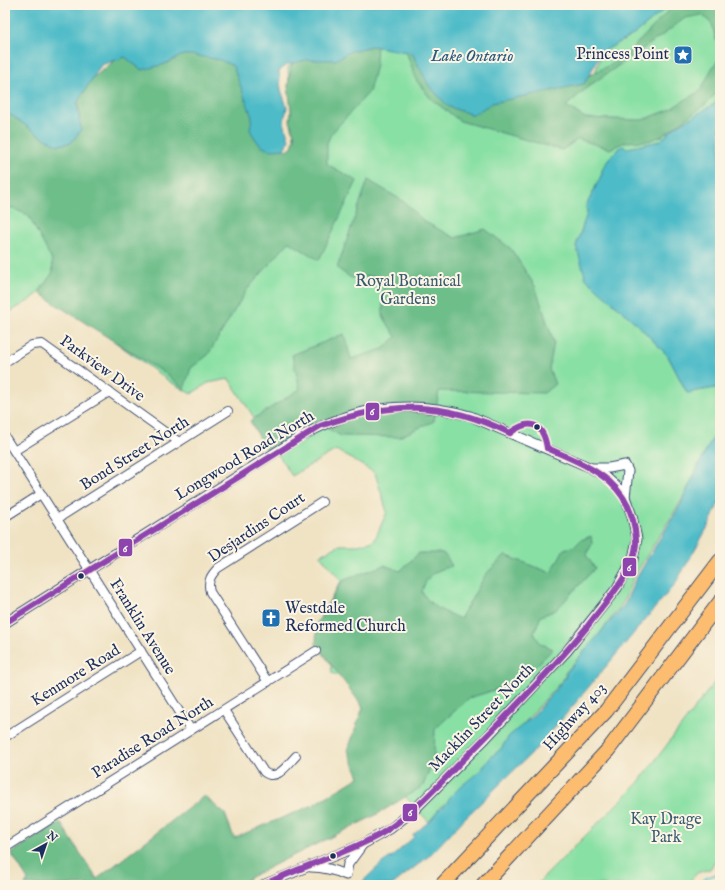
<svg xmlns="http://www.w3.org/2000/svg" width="725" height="890" font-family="'IM FELL English',serif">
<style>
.green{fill:#89e0a4;stroke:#528881}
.forest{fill:#6ebe8a;stroke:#447674}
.water{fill:#4ebbc8;stroke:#347593}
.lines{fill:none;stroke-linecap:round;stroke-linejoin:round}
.stream{stroke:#4ebbc8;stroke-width:2}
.minor-casing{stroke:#3b4a6d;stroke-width:10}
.tertiary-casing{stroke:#3b4a6d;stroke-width:11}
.motorway-casing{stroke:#3b4a6d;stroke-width:16}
.minor{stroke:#fff;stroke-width:8}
.tertiary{stroke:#fff;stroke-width:9}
.motorway{stroke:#fcbd6f;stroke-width:14}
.bus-1-casing{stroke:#fcf5e5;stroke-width:9}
.bus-1{stroke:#8e44ad;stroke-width:6}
.bus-dot{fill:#1b2f5e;stroke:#fcf5e5;stroke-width:1.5}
.labels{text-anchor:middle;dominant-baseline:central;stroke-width:4;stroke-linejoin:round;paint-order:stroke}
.poi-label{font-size:16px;fill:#1b2f5e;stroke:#fcf5e5;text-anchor:end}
.park-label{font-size:16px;fill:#365b70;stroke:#fcf5e5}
.street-label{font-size:16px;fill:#1b2f5e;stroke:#fcf5e5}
.water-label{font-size:17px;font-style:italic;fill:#2a597e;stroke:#fcf5e5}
.line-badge{stroke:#fcf5e5;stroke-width:1.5}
.badge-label{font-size:11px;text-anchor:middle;font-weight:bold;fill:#fff}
</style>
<rect width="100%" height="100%" fill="#fcf5e5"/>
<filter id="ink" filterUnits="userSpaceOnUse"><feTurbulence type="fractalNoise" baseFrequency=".025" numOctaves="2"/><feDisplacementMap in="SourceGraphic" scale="8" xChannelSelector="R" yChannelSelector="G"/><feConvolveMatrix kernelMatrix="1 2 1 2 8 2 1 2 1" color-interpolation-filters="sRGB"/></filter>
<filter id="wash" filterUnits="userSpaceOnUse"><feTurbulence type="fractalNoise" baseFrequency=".012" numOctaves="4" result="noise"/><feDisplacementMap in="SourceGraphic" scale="16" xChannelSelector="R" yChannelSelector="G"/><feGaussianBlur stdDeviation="0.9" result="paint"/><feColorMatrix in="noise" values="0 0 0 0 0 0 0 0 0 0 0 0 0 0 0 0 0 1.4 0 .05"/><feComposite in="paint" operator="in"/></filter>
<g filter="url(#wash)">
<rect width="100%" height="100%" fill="#f0e3c4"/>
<g class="green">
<path d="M 670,5 L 718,5 L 720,9 L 720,95 L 716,103 L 675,127 L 660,141 L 628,148 L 603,170 L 602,174 L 586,206 L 587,213 L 576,246 L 639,326 L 668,356 L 687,393 L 720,387 L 720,424 L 680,503 L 633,578 L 623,603 L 596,638 L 565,673 L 565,677 L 519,729 L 509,736 L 501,749 L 491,757 L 481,770 L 455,792 L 447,803 L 441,806 L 429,822 L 372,761 L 370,704 L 356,685 L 332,673 L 322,614 L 341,581 L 320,555 L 340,545 L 358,545 L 374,541 L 387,512 L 375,473 L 336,450 L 292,476 L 229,379 L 208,383 L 191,394 L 169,381 L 43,290 L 30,300 L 5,315 L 5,104 L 22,128 L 250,137 L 296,156 L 292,120 L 295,105 L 289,88 L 288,67 L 294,64 L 380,44 L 592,82 L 602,52 L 635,34 Z"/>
<path d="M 720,675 L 720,856 L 710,869 L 697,873 L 687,885 L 536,885 L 638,783 Z"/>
</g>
<g class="forest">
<path d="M 674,5 L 715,5 L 720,12 L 720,43 L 716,40 L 712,24 L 702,15 L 685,18 L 664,34 L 589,86 L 566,106 L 585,118 L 642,120 L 669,110 L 701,90 L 712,68 L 720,58 L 720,89 L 706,104 L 662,136 L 648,141 L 625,142 L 610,149 L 578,139 L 562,150 L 460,121 L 431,99 L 416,80 L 403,42 L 573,83 L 622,59 Z"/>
<path d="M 377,39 L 376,65 L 369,92 L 331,134 L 327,143 L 327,164 L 357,181 L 319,260 L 289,242 L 246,291 L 208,355 L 191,368 L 184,389 L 169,376 L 57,305 L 39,292 L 53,272 L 52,260 L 28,215 L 5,205 L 5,105 L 71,130 L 80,115 L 77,97 L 93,78 L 115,60 L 130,53 L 207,52 L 240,69 L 268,139 L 286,150 L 292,147 L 295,137 L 290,121 L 291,110 L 288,86 L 292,63 Z"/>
<path d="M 368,180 L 403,201 L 425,222 L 455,238 L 485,229 L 511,249 L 535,286 L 554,343 L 549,369 L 555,384 L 544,393 L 439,391 L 434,421 L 399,437 L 341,436 L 314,421 L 267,450 L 250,421 L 300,389 L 292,355 L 344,334 L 351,359 L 383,349 L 396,337 L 383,316 L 383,287 L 374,276 L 351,278 L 337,268 Z"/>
<path d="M 591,536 L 592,544 L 586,555 L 595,568 L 556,610 L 541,616 L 534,633 L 540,643 L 553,649 L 520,682 L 469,698 L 435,729 L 434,758 L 423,786 L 376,815 L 286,859 L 251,877 L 240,885 L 25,885 L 28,880 L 11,853 L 60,822 L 97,879 L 204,796 L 225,814 L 234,838 L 313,805 L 359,777 L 348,750 L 363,707 L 316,644 L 317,623 L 342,581 L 384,565 L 400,571 L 419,553 L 443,553 L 448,559 L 452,566 C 436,570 426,575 422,592 C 431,608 444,611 460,619 L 486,574 L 505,555 L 551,573 L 564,549 L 575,546 L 581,540 Z"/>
</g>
<g class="water">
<path d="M 5,5 L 670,5 L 635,34 L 602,52 L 584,84 L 492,103 L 473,115 L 449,107 L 429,86 L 412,53 L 372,46 L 351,51 L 336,60 L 306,60 L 286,65 L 279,72 L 281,90 L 287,107 L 284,122 L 289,140 L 284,149 C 263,152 260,147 250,130 L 252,117 L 233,66 L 220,60 L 192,55 L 183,55 L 165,64 L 142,70 L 125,57 L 101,65 L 77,103 L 81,130 L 71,143 L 57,145 L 39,135 L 5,111 Z"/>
<path d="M 720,95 L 720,387 L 687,393 L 668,356 L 639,326 L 586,279 L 576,246 L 587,213 L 586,206 L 602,174 L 602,170 L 610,157 L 622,146 L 628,148 L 660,141 L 675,127 L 716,103 Z"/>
<path d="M 720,424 L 720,500 L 709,525 L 675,584 L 541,744 L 465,818 L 429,856 L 392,885 L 359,885 L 382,863 L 394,855 L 414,837 L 413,835 L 433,818 L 437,811 L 447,803 L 450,797 L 461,786 L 481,770 L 491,757 L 501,749 L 509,736 L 532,717 L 566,677 L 566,673 L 625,604 L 635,580 L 681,504 L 700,462 Z"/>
</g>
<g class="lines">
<path class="stream" d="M 698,885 L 706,878 L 717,874 L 720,869"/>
</g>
</g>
<g filter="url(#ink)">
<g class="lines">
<g class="minor-casing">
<g id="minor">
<path d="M 5,362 L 32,345 L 42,344 L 179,442"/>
<path d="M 5,437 L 191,730"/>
<path d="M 14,451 L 109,392"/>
<path d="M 5,517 L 41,494"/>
<path d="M 57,519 L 228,411"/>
<path d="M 268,682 L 210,592 C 207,581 211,575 218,568 L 322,502"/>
<path d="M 224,710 L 264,772 C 277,782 287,765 296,756"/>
<path d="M 5,737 L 141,651"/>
<path d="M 5,848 L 316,651"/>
</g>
</g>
<g class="tertiary-casing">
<g id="tertiary">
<path d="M 593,468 L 609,468 L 625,465 L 628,471 L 625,497"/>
<path d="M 5,623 L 300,437 C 353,407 411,399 470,416 L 589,467 L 606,477 L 620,490 L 625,497 L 632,516 L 637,539 L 633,559 L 617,588 L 567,651 L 486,738 L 414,810 L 390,829 L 363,844 L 263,885"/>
<path d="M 311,867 C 324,867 335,870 346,875 L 348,864 L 362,845"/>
</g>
</g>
<g class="motorway-casing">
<g id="motorway">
<path d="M 442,885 L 606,711 L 720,561"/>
<path d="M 483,885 L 608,750 L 720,602"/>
</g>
</g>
<use href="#minor" class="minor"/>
<use href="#tertiary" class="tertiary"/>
<use href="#motorway" class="motorway"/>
<g class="bus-1-casing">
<g id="bus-1">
<path d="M 510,433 C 530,418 543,423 547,448"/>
<path d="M 5,623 L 320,426 C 390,401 442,400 510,433"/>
<path d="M 263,885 C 288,873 314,864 340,853 C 357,846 375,839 390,828 C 418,809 441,782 465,758 C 507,716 549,673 587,627 C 599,611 612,596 623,579 C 630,567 637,553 636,539 C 632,482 592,468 547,448"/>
</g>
</g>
<use href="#bus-1" class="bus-1"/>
</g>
</g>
<defs>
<g id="sight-square" transform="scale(1)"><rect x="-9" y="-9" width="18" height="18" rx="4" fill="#1f6fb2" stroke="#fcf5e5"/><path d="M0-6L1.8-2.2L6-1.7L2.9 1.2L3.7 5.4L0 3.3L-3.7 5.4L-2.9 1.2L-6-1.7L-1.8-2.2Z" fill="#fff"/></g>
<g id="church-square" transform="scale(1)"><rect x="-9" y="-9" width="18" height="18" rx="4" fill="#1f6fb2" stroke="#fcf5e5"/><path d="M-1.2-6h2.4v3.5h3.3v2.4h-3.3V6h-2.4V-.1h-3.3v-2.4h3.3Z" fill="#fff"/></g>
</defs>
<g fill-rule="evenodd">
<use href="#sight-square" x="683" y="55"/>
<use href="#church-square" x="271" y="618"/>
</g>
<g class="bus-dot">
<circle cx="537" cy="427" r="3.5"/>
<circle cx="81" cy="576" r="3.5"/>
<circle cx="333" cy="856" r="3.5"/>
</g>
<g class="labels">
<g class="poi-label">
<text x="669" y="55">Princess Point</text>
<text x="285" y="609" text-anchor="start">Westdale<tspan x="285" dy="18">Reformed Church</tspan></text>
</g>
<g class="park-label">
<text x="408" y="282">Royal Botanical<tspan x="408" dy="18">Gardens</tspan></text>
<text x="666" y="820">Kay Drage<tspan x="666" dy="18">Park</tspan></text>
</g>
<g class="street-label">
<text transform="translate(102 369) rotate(36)">Parkview Drive</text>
<text transform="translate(135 454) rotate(-32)">Bond Street North</text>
<text transform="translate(245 456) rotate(-31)">Longwood Road North</text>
<text transform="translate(257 528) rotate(-34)">Desjardins Court</text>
<text transform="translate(142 627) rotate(58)">Franklin Avenue</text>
<text transform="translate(76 676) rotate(-32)">Kenmore Road</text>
<text transform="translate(575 717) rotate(-48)">Highway 403</text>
<text transform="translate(482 718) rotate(-46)">Macklin Street North</text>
<text transform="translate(153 738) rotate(-32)">Paradise Road North</text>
</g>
<g class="water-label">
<text x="472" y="56">Lake Ontario</text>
</g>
</g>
<g class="line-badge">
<rect x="365" y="402" width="15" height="19" rx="4" fill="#8e44ad"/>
<rect x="118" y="538" width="15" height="19" rx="4" fill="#8e44ad"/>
<rect x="622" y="557" width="15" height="20" rx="4" fill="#8e44ad"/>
<rect x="402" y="803" width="16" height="19" rx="4" fill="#8e44ad"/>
</g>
<g class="badge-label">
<text x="372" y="415">6</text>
<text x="125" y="552">6</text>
<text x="629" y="571">6</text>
<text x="410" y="816">6</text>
</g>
<rect width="725" height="890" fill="none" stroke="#fcf5e5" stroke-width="20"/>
<g transform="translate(46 844) rotate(40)" stroke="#fcf5e5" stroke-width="3" paint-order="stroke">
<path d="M0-3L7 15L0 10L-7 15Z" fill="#1b2f5e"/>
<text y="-6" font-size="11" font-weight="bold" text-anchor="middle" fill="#1b2f5e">N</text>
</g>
</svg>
